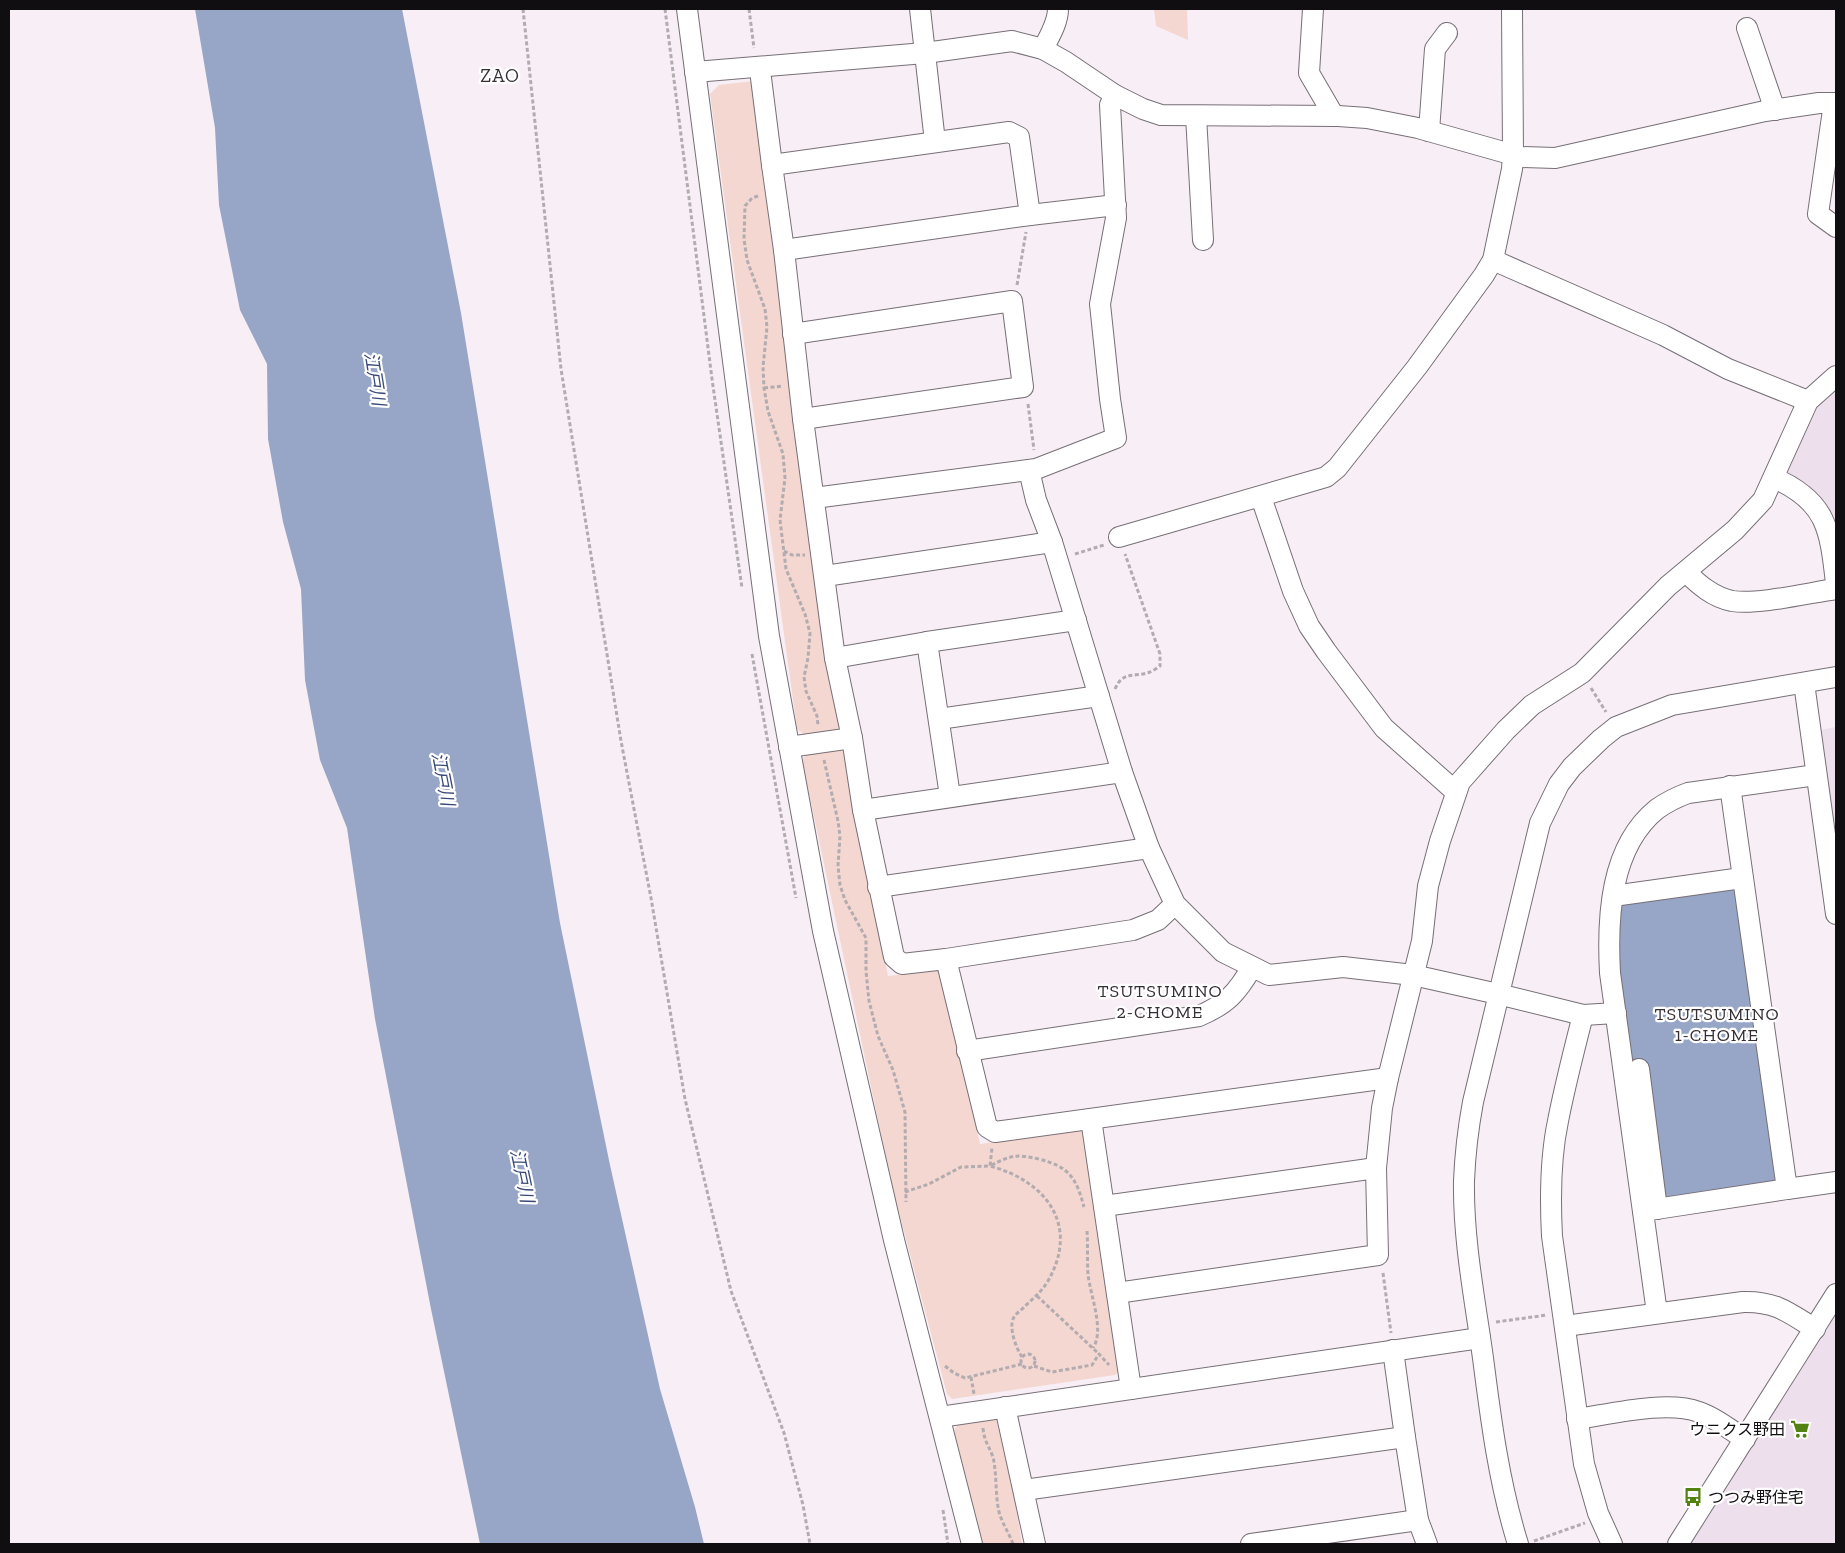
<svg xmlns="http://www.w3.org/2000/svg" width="1845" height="1553" font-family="'Zilla Slab','Noto Sans JP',serif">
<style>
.built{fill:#eddfeb}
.green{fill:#f4d7d0}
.water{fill:#97a5c6}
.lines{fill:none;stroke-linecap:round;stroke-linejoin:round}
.minor-casing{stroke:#776f76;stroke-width:22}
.path{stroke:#b2abb0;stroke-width:3;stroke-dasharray:4 2.5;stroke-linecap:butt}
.minor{stroke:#fff;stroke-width:20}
.labels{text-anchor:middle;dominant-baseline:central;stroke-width:4.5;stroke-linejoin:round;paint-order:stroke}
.poi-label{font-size:16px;fill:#100e10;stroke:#fff;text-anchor:end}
.water-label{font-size:18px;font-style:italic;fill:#374977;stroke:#fff}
.neighbourhood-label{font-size:18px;letter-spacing:1px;fill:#352e34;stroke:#fff}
.quarter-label{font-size:19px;letter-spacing:1px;fill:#352e34;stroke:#fff}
</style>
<rect width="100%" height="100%" fill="#f8eff6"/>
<g class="built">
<path d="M 1836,385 L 1836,532 L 1789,476 L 1786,468 L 1811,411 Z"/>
<path d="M 1836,727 L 1836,834 L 1820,730 Z"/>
<path d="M 1836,1314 L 1836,1544 L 1691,1544 Z"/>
</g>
<g class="green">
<path d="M 1154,9 L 1187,9 L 1188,40 L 1156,26 Z"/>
<path d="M 753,81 L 840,726 L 835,732 L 805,735 L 797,729 L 710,94 L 719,85 Z"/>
<path d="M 843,748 L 846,752 L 888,976 L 938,970 L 943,975 L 980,1144 L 1081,1129 L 1087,1136 L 1121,1370 L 1115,1375 L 952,1399 L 947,1394 L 892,1186 L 802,760 L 810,750 Z"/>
<path d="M 995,1417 L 1002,1422 L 1022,1544 L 982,1544 L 954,1430 L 959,1423 Z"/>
</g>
<g class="water">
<path d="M 195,9 L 402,9 L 461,313 L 560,923 L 610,1165 L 660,1389 L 695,1507 L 704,1544 L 480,1544 L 431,1309 L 375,1019 L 347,828 L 320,760 L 305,680 L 301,589 L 283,522 L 268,439 L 267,364 L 240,310 L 219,205 L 215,128 Z"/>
<path d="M 1730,886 L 1736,892 L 1777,1177 L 1773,1183 L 1656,1201 L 1649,1197 L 1618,972 L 1619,907 L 1624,902 Z"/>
</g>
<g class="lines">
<g class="minor-casing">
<g id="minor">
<path d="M 687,9 L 769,636 L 823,931 L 894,1240 L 972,1544"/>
<path d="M 920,9 L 935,142"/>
<path d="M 1313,9 L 1309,73 L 1334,116"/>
<path d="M 1747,28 L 1775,110"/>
<path d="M 1043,49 C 1049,37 1058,23 1058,9"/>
<path d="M 695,72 L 925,53 L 1012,41 L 1043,49 L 1066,62 L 1115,95 L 1143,109 L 1161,115 L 1338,116 L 1367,118 L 1418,128 L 1521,157 L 1555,158 L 1765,111 L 1819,103 L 1836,103"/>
<path d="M 761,78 L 772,165"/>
<path d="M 1834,103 L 1818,214 L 1836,227"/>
<path d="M 1196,116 L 1203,240"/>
<path d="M 1429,131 L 1435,49 L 1447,33"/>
<path d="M 1116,205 L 1030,215 L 1019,137 L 1009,132 L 772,165 L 784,250 L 803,419 L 835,658 L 852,738 L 863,810 L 894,957 L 902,964 L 946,959 L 987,1127 L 995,1132 L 1388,1078"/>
<path d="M 784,250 L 1030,215"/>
<path d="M 1493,260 L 1663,335 L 1728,369 L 1808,401"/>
<path d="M 793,334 L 1012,301 L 1023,387 L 803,419"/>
<path d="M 1029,470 L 1036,500 L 1052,542 L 1122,772 L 1149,848 L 1175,904 L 1223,952 L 1269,975 L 1343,967 L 1413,975 L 1498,994 L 1583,1015 L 1616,1013"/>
<path d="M 1774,478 C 1827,501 1830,530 1836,583"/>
<path d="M 1261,497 L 1293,591 L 1309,626 L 1326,651 L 1384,728 L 1456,792"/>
<path d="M 814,498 L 1036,469 L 1116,438 L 1110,399 L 1100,304 L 1116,218 L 1110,105 L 1115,95"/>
<path d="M 1119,537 L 1326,477 L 1337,468 L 1417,367 L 1484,275 L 1493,260 L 1512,169 L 1513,154 L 1512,9"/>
<path d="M 1686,572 C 1699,585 1713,597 1732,601 C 1758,605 1808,593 1836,589"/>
<path d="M 825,576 L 1052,542"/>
<path d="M 927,642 L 950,796"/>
<path d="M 835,658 L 927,642 L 1076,620"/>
<path d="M 1804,683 L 1836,914"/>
<path d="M 939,719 L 1099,696"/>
<path d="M 789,747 L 852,738"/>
<path d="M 1730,786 L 1787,1189 L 1836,1182"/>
<path d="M 863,810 L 1122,772"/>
<path d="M 878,887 L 1149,848"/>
<path d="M 1613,896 L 1742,878"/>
<path d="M 946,959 L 1133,930 L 1158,920 L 1175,904"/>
<path d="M 1583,1015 C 1574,1050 1565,1085 1558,1121 C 1550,1159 1550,1198 1552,1236 L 1584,1464 L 1598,1513 L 1612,1544"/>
<path d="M 967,1051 L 1199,1016 C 1227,1004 1237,993 1252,967"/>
<path d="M 1639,1069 L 1657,1209"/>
<path d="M 1091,1119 L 1131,1389"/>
<path d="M 1104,1206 L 1376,1168"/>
<path d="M 1643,1211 L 1787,1189"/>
<path d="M 1117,1293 L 1378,1255 L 1376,1168 L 1382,1108 L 1388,1078 L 1422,941 L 1428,886 L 1440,841 L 1460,782 L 1506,730 L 1532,705 L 1582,673 L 1668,586 L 1735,530 L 1763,500 L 1808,401 L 1836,376"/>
<path d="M 1657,1313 L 1610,973 C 1607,917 1610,847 1657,809 C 1667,802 1677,797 1688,793 L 1816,775"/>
<path d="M 1565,1326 L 1743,1302 C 1775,1301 1788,1312 1815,1329"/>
<path d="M 1393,1350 L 1405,1437 L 1418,1520 L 1427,1544"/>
<path d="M 1005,1407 L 1035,1544"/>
<path d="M 940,1417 L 1480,1338"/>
<path d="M 1577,1419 C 1611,1414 1667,1400 1699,1412 C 1715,1417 1730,1430 1745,1439"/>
<path d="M 1024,1490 L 1405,1437"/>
<path d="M 1251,1544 L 1418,1520"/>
<path d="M 1518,1544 C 1499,1483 1491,1421 1483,1358 C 1475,1300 1463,1240 1464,1181 C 1465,1155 1468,1129 1473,1102 L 1540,823 L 1559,784 L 1572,767 L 1601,739 L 1616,727 L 1672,705 L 1836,677"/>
<path d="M 1678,1544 L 1836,1294"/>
</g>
</g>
<g class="path">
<path d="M 523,9 L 561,369 L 621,741 L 651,898 L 685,1099 L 731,1291 L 784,1433 L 803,1505 L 810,1544"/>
<path d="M 665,9 L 712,379 L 742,588"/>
<path d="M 749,9 L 754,48"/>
<path d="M 758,196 L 752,198 L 745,206 L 744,239 L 747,260 L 765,309 L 767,327 L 763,367 L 764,388 L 768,411 L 783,454 L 785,478 L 780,520 L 786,569 L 805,614 L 810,633 L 808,658 L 804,677 L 806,691 L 817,716 L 818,725"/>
<path d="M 1017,285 L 1026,232"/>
<path d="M 764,388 L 783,386"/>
<path d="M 1028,404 L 1034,450"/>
<path d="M 784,551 L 792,555 L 805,555"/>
<path d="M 1075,554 L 1104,545"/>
<path d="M 752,654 L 796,898"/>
<path d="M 1591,688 L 1606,712"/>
<path d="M 1115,689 C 1123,670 1135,678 1150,672 C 1153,671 1157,668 1160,666 L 1160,654 L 1125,554"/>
<path d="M 824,760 L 838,821 L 840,836 L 838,866 L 840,885 L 845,900 L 866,938 L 866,971 L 869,1001 L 878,1036 L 893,1070 L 905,1112 L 906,1202"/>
<path d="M 905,1192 L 929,1184 L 961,1167 L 990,1166 L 992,1148"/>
<path d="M 1087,1231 C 1088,1245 1087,1260 1088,1274 C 1090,1295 1105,1330 1093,1348"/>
<path d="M 1383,1273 L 1391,1333"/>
<path d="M 1037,1296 L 1099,1354"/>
<path d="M 1496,1322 L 1547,1315"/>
<circle cx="1028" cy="1361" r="7"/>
<path d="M 1022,1357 C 1016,1348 1008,1327 1014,1317 C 1016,1313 1022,1310 1025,1306 C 1034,1298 1042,1291 1048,1281 C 1080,1225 1046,1181 990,1166 C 1011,1155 1016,1154 1039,1159 C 1069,1167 1076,1177 1084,1207"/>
<path d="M 945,1366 L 954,1373 L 965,1378 L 1022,1364"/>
<path d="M 1034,1366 L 1052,1372 L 1092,1365 L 1099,1354 L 1109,1365"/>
<path d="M 971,1377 L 974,1394"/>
<path d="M 983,1428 C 984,1441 989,1446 993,1457 C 997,1474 995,1494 999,1512 C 1002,1523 1009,1533 1013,1544"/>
<path d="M 943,1510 L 948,1544"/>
<path d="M 1534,1541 L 1585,1523"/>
</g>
<use href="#minor" class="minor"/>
</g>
<defs>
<g id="supermarket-bare" transform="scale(1.5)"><path d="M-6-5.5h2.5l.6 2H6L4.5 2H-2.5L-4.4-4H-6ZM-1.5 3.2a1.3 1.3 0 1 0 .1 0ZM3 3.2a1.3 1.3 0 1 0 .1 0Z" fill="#548210" stroke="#fff" stroke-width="2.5" paint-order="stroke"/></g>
<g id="bus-bare" transform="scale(1.5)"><path d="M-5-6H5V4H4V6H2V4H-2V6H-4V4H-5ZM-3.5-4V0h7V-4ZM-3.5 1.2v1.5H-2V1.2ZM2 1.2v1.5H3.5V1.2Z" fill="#548210" stroke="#fff" stroke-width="2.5" paint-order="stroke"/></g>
</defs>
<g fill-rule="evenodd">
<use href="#supermarket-bare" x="1800" y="1429"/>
<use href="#bus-bare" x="1693" y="1497"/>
</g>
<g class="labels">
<g class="poi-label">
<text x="1785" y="1429">ウニクス野田</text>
<text x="1708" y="1497" text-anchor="start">つつみ野住宅</text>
</g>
<g class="water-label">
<text transform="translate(375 379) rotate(81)">江戸川</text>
<text transform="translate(443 779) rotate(79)">江戸川</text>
<text transform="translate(522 1176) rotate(78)">江戸川</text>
</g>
<g class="neighbourhood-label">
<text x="1160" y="991">TSUTSUMINO<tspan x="1160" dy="21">2-CHOME</tspan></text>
<text x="1717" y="1014">TSUTSUMINO<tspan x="1717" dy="21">1-CHOME</tspan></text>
</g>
<g class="quarter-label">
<text x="500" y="75">ZAO</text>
</g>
</g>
<rect width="1845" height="1553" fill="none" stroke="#100e10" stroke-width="20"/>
</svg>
